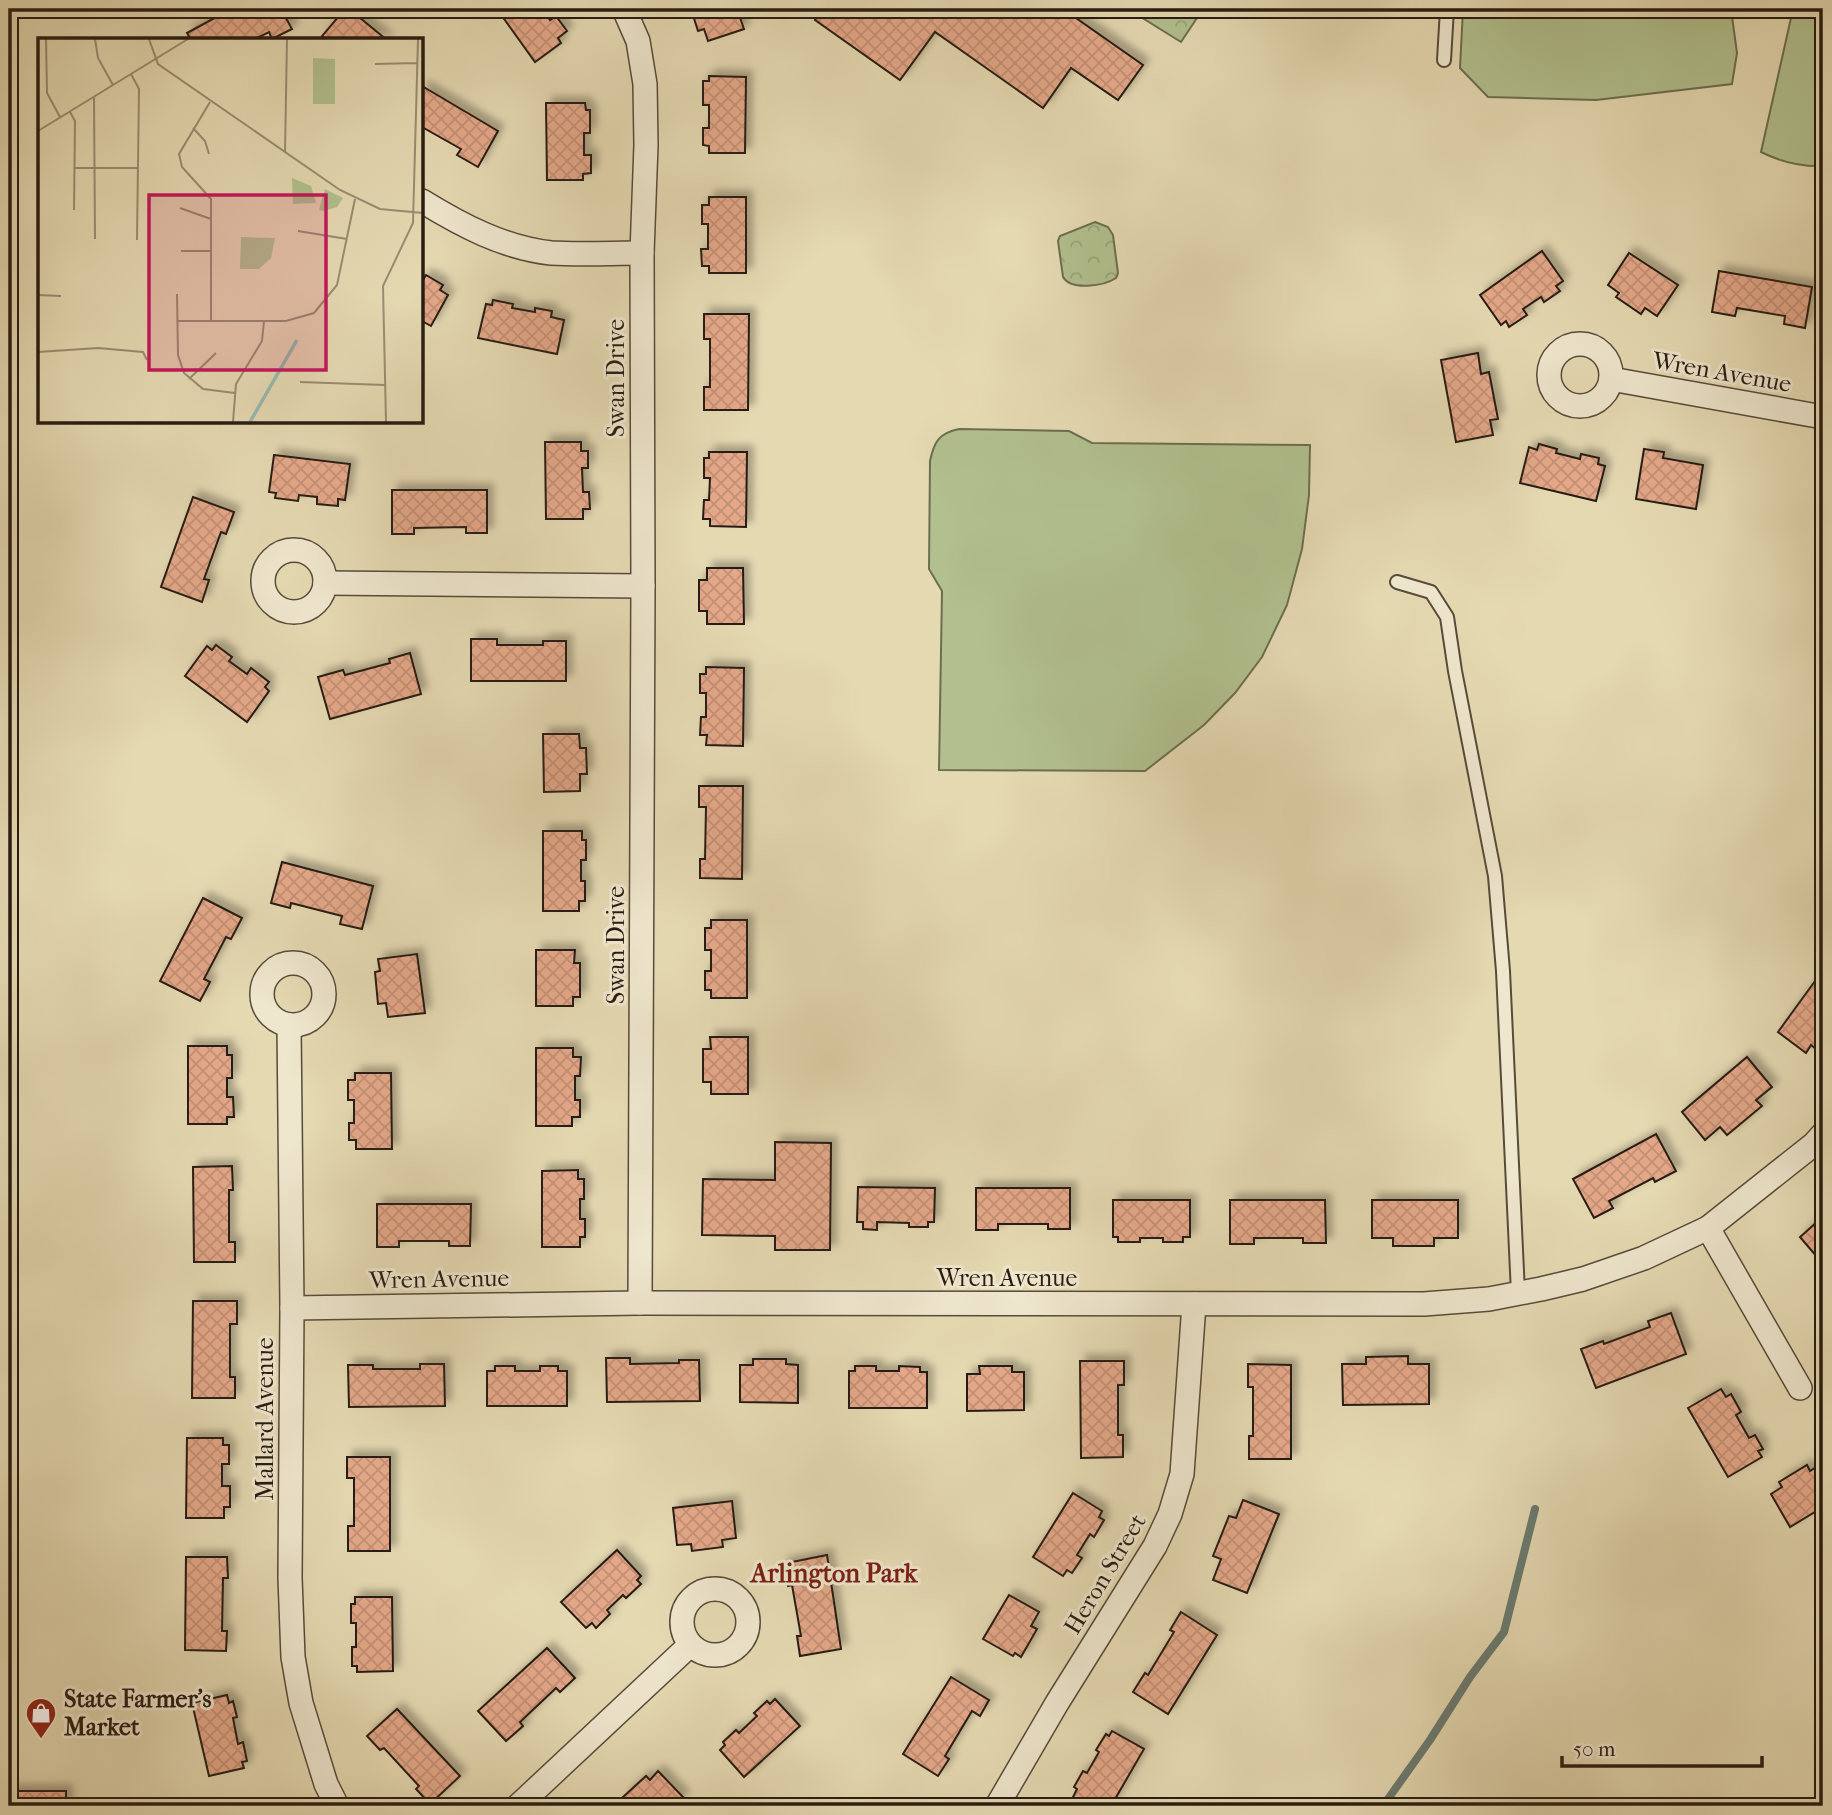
<svg xmlns="http://www.w3.org/2000/svg" width="1832" height="1815" font-family="'IM FELL French Canon',serif">
<style>
.green{fill:#b1c08e;stroke:#6c6e50;stroke-width:2}
.park{fill:url(#park-crowns);stroke:#6c6e50;stroke-width:2}
.lines{fill:none;stroke-linecap:round;stroke-linejoin:round}
.stream{stroke:#6a7b71;stroke-width:8}
.building{fill:url(#building-cross-hatch);stroke:#281c12;stroke-width:2;filter:url(#shadow)}
.service-casing{stroke:#574b3a;stroke-width:16}
.minor-casing{stroke:#574b3a;stroke-width:26}
.service{stroke:#eee6cd;stroke-width:12}
.minor{stroke:#eee6cd;stroke-width:23}
.labels{text-anchor:middle;dominant-baseline:central;stroke-width:6;stroke-linejoin:round;paint-order:stroke}
.street-label{font-size:24px;fill:#281c12;stroke:#eee6cd}
.poi-label{font-size:24px;font-weight:bold;fill:#281c12;stroke:#eee6cd;text-anchor:start}
.neighbourhood-label{font-size:26px;font-weight:bold;fill:#7a1f14;stroke:#eee6cd}
.inset-river{fill:none;stroke:#96bab0;stroke-width:3.5}
.inset-road{fill:none;stroke:#998d72;stroke-width:2}
.view{fill:#c2185b;fill-opacity:0.15;stroke:#c2185b;stroke-width:3.5}
.inset-edge{fill:none;stroke:#281c12;stroke-width:3.5}
</style>
<defs>
<pattern id="park-crowns" width="20" height="18" patternUnits="userSpaceOnUse" patternTransform="scale(1.75)"><rect width="20" height="18" fill="#b1c08e"/><path d="M2 6a3 3 0 1 1 6 0M12 15a3 3 0 1 1 6 0" fill="none" stroke="#98a479"/></pattern>
<pattern id="building-cross-hatch" width="8" height="8" patternUnits="userSpaceOnUse" patternTransform="scale(1.75)"><rect width="8" height="8" fill="#e4a889"/><path d="M0 0l8 8M0 8l8-8" fill="none" stroke="#c49075"/></pattern>
<filter id="shadow"><feDropShadow dx="6" dy="-6" stdDeviation="3.5" flood-color="#0004"/></filter>
</defs>
<rect width="100%" height="100%" fill="#e5d9b2"/>
<filter id="stains"><feTurbulence type="fractalNoise" baseFrequency=".00286" numOctaves="4"/><feColorMatrix values="0 0 0 0 .2 0 0 0 0 .09 0 0 0 0 .02 0 0 0 .5 -.17"/></filter>
<radialGradient id="worn" r=".72"><stop offset=".6" stop-color="#630" stop-opacity="0"/><stop offset="1" stop-color="#630" stop-opacity=".3"/></radialGradient>
<g class="green">
<path d="M 1463,9 L 1731,9 L 1737,53 L 1732,84 L 1596,100 L 1488,97 L 1460,68 Z"/>
<path d="M 1793,9 L 1823,9 L 1823,166 C 1801,167 1781,162 1761,152 Z"/>
<path d="M 959,429 L 1069,431 L 1092,443 L 1310,445 L 1309,495 L 1302,549 L 1287,605 L 1262,657 L 1235,693 L 1204,725 L 1145,771 L 939,770 L 942,591 L 929,569 L 930,461 C 934,442 939,433 959,429 Z"/>
</g>
<g class="park">
<path d="M 1128,9 L 1203,9 L 1181,42 Z"/>
<path d="M 1095,222 L 1108,227 L 1113,235 L 1118,273 L 1116,278 C 1104,286 1071,291 1063,277 L 1058,241 L 1060,236 Z"/>
</g>
<g class="lines">
<path class="stream" d="M 1383,1806 L 1430,1740 L 1470,1677 L 1504,1632 L 1535,1509"/>
</g>
<g class="building">
<path d="M 231,9 L 281,9 L 292,29 L 272,39 L 269,32 L 253,40 L 191,40 L 187,33 Z"/>
<path d="M 345,9 L 349,9 L 387,40 L 327,40 L 322,36 Z"/>
<path d="M 497,9 L 543,9 L 550,20 L 556,16 L 567,31 L 558,38 L 561,43 L 535,62 Z"/>
<path d="M 691,9 L 737,9 L 744,29 L 708,41 L 704,29 L 698,31 Z"/>
<path d="M 823,9 L 1063,9 L 1143,65 L 1118,100 L 1071,68 L 1043,108 L 935,32 L 900,80 L 815,20 Z"/>
<path d="M 709,76 L 746,77 L 745,153 L 709,153 L 709,146 L 703,145 L 703,128 L 709,128 L 709,105 L 703,105 L 703,81 L 709,81 Z"/>
<path d="M 422,86 L 498,131 L 478,167 L 457,155 L 461,149 L 422,127 Z"/>
<path d="M 546,103 L 585,103 L 586,110 L 590,110 L 590,133 L 584,133 L 584,155 L 591,155 L 591,173 L 583,174 L 583,180 L 547,180 Z"/>
<path d="M 709,197 L 746,197 L 746,273 L 709,273 L 709,266 L 702,266 L 701,249 L 708,249 L 708,224 L 702,224 L 702,205 L 709,205 Z"/>
<path d="M 1542,251 L 1563,281 L 1556,286 L 1560,291 L 1544,302 L 1541,297 L 1523,309 L 1527,315 L 1509,327 L 1506,321 L 1501,325 L 1480,295 Z"/>
<path d="M 1629,253 L 1678,285 L 1657,316 L 1645,308 L 1641,314 L 1616,297 L 1619,293 L 1608,285 Z"/>
<path d="M 1719,271 L 1812,287 L 1805,328 L 1784,324 L 1785,316 L 1737,308 L 1735,316 L 1712,312 Z"/>
<path d="M 426,275 L 443,285 L 440,290 L 448,295 L 431,326 L 422,321 L 422,279 L 423,280 Z"/>
<path d="M 493,300 L 513,304 L 512,308 L 535,312 L 535,308 L 552,311 L 551,317 L 564,320 L 557,354 L 478,338 L 486,304 L 492,305 Z"/>
<path d="M 704,314 L 749,314 L 748,410 L 704,410 L 704,387 L 710,387 L 710,339 L 704,339 Z"/>
<path d="M 1478,353 L 1481,374 L 1489,372 L 1498,419 L 1490,420 L 1493,435 L 1456,442 L 1441,360 Z"/>
<path d="M 545,442 L 581,442 L 581,451 L 588,451 L 588,468 L 582,468 L 583,492 L 589,492 L 590,509 L 583,509 L 583,519 L 546,519 Z"/>
<path d="M 1539,444 L 1557,449 L 1556,453 L 1580,459 L 1581,454 L 1599,458 L 1598,464 L 1605,466 L 1596,501 L 1520,483 L 1529,447 L 1537,450 Z"/>
<path d="M 1644,449 L 1664,452 L 1663,458 L 1703,465 L 1696,509 L 1636,499 Z"/>
<path d="M 709,452 L 747,452 L 746,527 L 710,526 L 710,519 L 703,519 L 704,500 L 709,500 L 710,478 L 704,478 L 704,458 L 709,458 Z"/>
<path d="M 274,455 L 350,464 L 345,500 L 338,499 L 338,506 L 317,504 L 317,497 L 299,495 L 298,501 L 275,498 L 276,493 L 269,492 Z"/>
<path d="M 392,490 L 487,490 L 487,533 L 466,533 L 466,527 L 414,528 L 414,534 L 392,534 Z"/>
<path d="M 193,497 L 234,512 L 226,534 L 221,532 L 204,579 L 209,580 L 202,602 L 161,587 Z"/>
<path d="M 707,568 L 743,568 L 744,624 L 707,624 L 707,611 L 699,611 L 699,580 L 707,580 Z"/>
<path d="M 471,639 L 497,639 L 497,645 L 543,645 L 543,641 L 566,641 L 566,681 L 471,681 Z"/>
<path d="M 216,645 L 232,657 L 229,661 L 247,674 L 251,668 L 269,682 L 265,687 L 269,691 L 247,722 L 185,676 L 207,646 L 212,650 Z"/>
<path d="M 410,653 L 421,694 L 330,719 L 318,677 L 343,670 L 345,675 L 390,663 L 389,659 Z"/>
<path d="M 706,667 L 744,668 L 743,746 L 706,745 L 707,735 L 700,735 L 701,717 L 706,717 L 706,693 L 700,693 L 700,674 L 706,674 Z"/>
<path d="M 543,734 L 579,734 L 580,748 L 586,748 L 587,774 L 580,774 L 580,791 L 544,792 Z"/>
<path d="M 699,786 L 743,786 L 742,879 L 700,878 L 700,859 L 705,859 L 706,807 L 699,807 Z"/>
<path d="M 543,831 L 582,831 L 582,840 L 586,840 L 586,860 L 581,860 L 581,881 L 585,881 L 585,901 L 579,901 L 579,911 L 543,911 Z"/>
<path d="M 282,862 L 373,886 L 362,929 L 340,924 L 342,916 L 291,903 L 290,908 L 271,903 Z"/>
<path d="M 203,898 L 242,918 L 231,939 L 226,937 L 204,979 L 210,982 L 200,1001 L 160,981 Z"/>
<path d="M 711,920 L 747,920 L 747,998 L 711,998 L 711,990 L 705,990 L 705,971 L 711,971 L 711,950 L 705,950 L 705,928 L 711,928 Z"/>
<path d="M 536,950 L 575,950 L 574,963 L 580,963 L 580,997 L 573,997 L 573,1006 L 536,1006 Z"/>
<path d="M 417,954 L 425,1013 L 388,1017 L 386,1003 L 378,1004 L 375,972 L 380,971 L 378,959 Z"/>
<path d="M 1823,970 L 1823,1040 L 1816,1049 L 1811,1045 L 1806,1053 L 1778,1032 Z"/>
<path d="M 710,1037 L 748,1037 L 748,1094 L 711,1094 L 711,1082 L 703,1082 L 703,1049 L 711,1049 Z"/>
<path d="M 188,1046 L 227,1046 L 227,1055 L 232,1055 L 232,1078 L 227,1078 L 227,1097 L 233,1097 L 234,1117 L 227,1117 L 227,1124 L 188,1124 Z"/>
<path d="M 536,1048 L 573,1048 L 573,1057 L 581,1057 L 580,1076 L 575,1076 L 575,1100 L 580,1100 L 580,1117 L 572,1117 L 572,1126 L 536,1126 Z"/>
<path d="M 1747,1057 L 1772,1087 L 1756,1100 L 1762,1106 L 1727,1135 L 1720,1127 L 1705,1140 L 1682,1112 Z"/>
<path d="M 355,1073 L 391,1073 L 392,1149 L 356,1149 L 356,1140 L 349,1140 L 349,1123 L 354,1123 L 354,1100 L 348,1100 L 348,1080 L 355,1080 Z"/>
<path d="M 1656,1134 L 1676,1171 L 1655,1182 L 1653,1178 L 1609,1201 L 1613,1208 L 1594,1218 L 1573,1179 Z"/>
<path d="M 775,1142 L 831,1143 L 830,1250 L 775,1250 L 775,1236 L 702,1235 L 703,1179 L 775,1180 Z"/>
<path d="M 232,1166 L 233,1190 L 229,1190 L 229,1242 L 235,1242 L 235,1262 L 194,1262 L 193,1167 Z"/>
<path d="M 578,1170 L 578,1179 L 584,1179 L 584,1199 L 580,1199 L 580,1219 L 585,1219 L 585,1237 L 580,1237 L 580,1247 L 542,1247 L 542,1171 Z"/>
<path d="M 858,1187 L 935,1188 L 934,1222 L 928,1222 L 928,1227 L 909,1227 L 909,1223 L 877,1222 L 877,1230 L 863,1229 L 863,1222 L 857,1222 Z"/>
<path d="M 976,1188 L 1070,1188 L 1070,1229 L 1048,1229 L 1048,1224 L 998,1224 L 998,1230 L 976,1230 Z"/>
<path d="M 1113,1200 L 1190,1200 L 1190,1237 L 1183,1237 L 1183,1242 L 1163,1242 L 1163,1238 L 1140,1238 L 1140,1242 L 1118,1242 L 1118,1237 L 1113,1237 Z"/>
<path d="M 1230,1200 L 1325,1200 L 1326,1243 L 1303,1243 L 1303,1238 L 1254,1238 L 1254,1244 L 1230,1244 Z"/>
<path d="M 1372,1200 L 1458,1200 L 1458,1238 L 1434,1238 L 1434,1246 L 1393,1246 L 1393,1238 L 1372,1238 Z"/>
<path d="M 377,1204 L 471,1204 L 470,1246 L 449,1246 L 449,1241 L 399,1241 L 399,1247 L 377,1247 Z"/>
<path d="M 1817,1222 L 1821,1227 L 1823,1226 L 1823,1264 L 1800,1237 Z"/>
<path d="M 193,1301 L 237,1301 L 237,1324 L 230,1324 L 230,1377 L 235,1377 L 235,1398 L 192,1398 Z"/>
<path d="M 1671,1313 L 1686,1354 L 1596,1388 L 1581,1349 L 1603,1341 L 1604,1344 L 1650,1327 L 1648,1321 Z"/>
<path d="M 1408,1356 L 1408,1364 L 1429,1364 L 1429,1404 L 1343,1405 L 1342,1364 L 1366,1364 L 1366,1357 Z"/>
<path d="M 606,1358 L 630,1358 L 630,1364 L 679,1363 L 679,1360 L 699,1360 L 700,1401 L 607,1402 Z"/>
<path d="M 753,1359 L 786,1359 L 786,1364 L 798,1365 L 798,1403 L 740,1402 L 740,1365 L 753,1365 Z"/>
<path d="M 1080,1361 L 1124,1361 L 1124,1385 L 1118,1385 L 1118,1435 L 1123,1435 L 1123,1457 L 1081,1458 Z"/>
<path d="M 420,1364 L 444,1364 L 445,1406 L 349,1407 L 348,1365 L 373,1365 L 373,1369 L 420,1369 Z"/>
<path d="M 1248,1364 L 1291,1365 L 1291,1459 L 1249,1459 L 1249,1436 L 1253,1436 L 1253,1387 L 1248,1387 Z"/>
<path d="M 495,1366 L 515,1366 L 515,1371 L 540,1371 L 540,1366 L 558,1366 L 558,1371 L 567,1371 L 567,1406 L 487,1406 L 487,1371 L 495,1371 Z"/>
<path d="M 855,1366 L 876,1366 L 876,1371 L 899,1371 L 899,1366 L 920,1367 L 920,1372 L 927,1372 L 927,1408 L 849,1408 L 849,1371 L 855,1371 Z"/>
<path d="M 979,1366 L 1012,1366 L 1012,1372 L 1024,1372 L 1024,1410 L 967,1411 L 967,1374 L 980,1374 Z"/>
<path d="M 1721,1389 L 1726,1397 L 1731,1394 L 1741,1412 L 1736,1415 L 1749,1438 L 1755,1435 L 1763,1449 L 1758,1451 L 1762,1457 L 1728,1477 L 1688,1408 Z"/>
<path d="M 187,1438 L 223,1438 L 223,1445 L 229,1445 L 229,1464 L 222,1464 L 222,1486 L 230,1486 L 230,1507 L 224,1507 L 224,1518 L 186,1518 Z"/>
<path d="M 347,1457 L 390,1457 L 390,1551 L 348,1551 L 348,1526 L 354,1526 L 354,1478 L 347,1478 Z"/>
<path d="M 1821,1464 L 1823,1468 L 1823,1507 L 1790,1527 L 1771,1494 L 1782,1487 L 1779,1482 L 1807,1465 L 1810,1471 Z"/>
<path d="M 1073,1493 L 1102,1511 L 1099,1517 L 1104,1520 L 1094,1537 L 1090,1534 L 1077,1555 L 1082,1558 L 1072,1573 L 1067,1570 L 1063,1576 L 1033,1557 Z"/>
<path d="M 1243,1500 L 1279,1514 L 1247,1593 L 1213,1580 L 1221,1559 L 1213,1556 L 1229,1516 L 1236,1518 Z"/>
<path d="M 732,1501 L 736,1538 L 722,1540 L 723,1547 L 692,1551 L 691,1544 L 677,1545 L 673,1508 Z"/>
<path d="M 617,1550 L 641,1576 L 637,1580 L 641,1584 L 626,1598 L 623,1595 L 607,1610 L 610,1614 L 596,1628 L 592,1623 L 586,1628 L 561,1602 Z"/>
<path d="M 827,1555 L 841,1649 L 800,1656 L 797,1636 L 801,1636 L 792,1585 L 788,1586 L 782,1564 Z"/>
<path d="M 186,1557 L 227,1557 L 228,1578 L 223,1578 L 222,1631 L 227,1631 L 226,1651 L 185,1650 Z"/>
<path d="M 1009,1595 L 1039,1612 L 1031,1626 L 1037,1629 L 1021,1657 L 1015,1653 L 1013,1656 L 983,1639 Z"/>
<path d="M 355,1597 L 392,1597 L 393,1671 L 357,1672 L 357,1666 L 352,1666 L 352,1647 L 356,1647 L 356,1623 L 351,1623 L 351,1604 L 355,1604 Z"/>
<path d="M 1181,1612 L 1217,1635 L 1168,1714 L 1133,1692 L 1145,1673 L 1148,1675 L 1174,1632 L 1170,1630 Z"/>
<path d="M 547,1648 L 575,1678 L 560,1692 L 556,1688 L 520,1722 L 523,1726 L 506,1741 L 478,1711 Z"/>
<path d="M 951,1677 L 989,1700 L 980,1716 L 972,1711 L 945,1756 L 949,1759 L 938,1776 L 903,1754 Z"/>
<path d="M 227,1695 L 229,1703 L 233,1701 L 237,1717 L 233,1718 L 238,1744 L 243,1742 L 247,1761 L 242,1762 L 244,1768 L 209,1776 L 192,1703 Z"/>
<path d="M 775,1699 L 800,1726 L 744,1777 L 720,1750 L 725,1745 L 723,1742 L 736,1730 L 739,1733 L 757,1716 L 754,1713 L 767,1701 L 770,1704 Z"/>
<path d="M 397,1709 L 460,1776 L 430,1804 L 416,1789 L 419,1786 L 384,1748 L 380,1750 L 367,1736 Z"/>
<path d="M 1112,1731 L 1144,1749 L 1111,1806 L 1089,1806 L 1073,1797 L 1077,1789 L 1074,1787 L 1083,1771 L 1087,1773 L 1099,1752 L 1096,1750 L 1106,1734 L 1109,1736 Z"/>
<path d="M 658,1771 L 683,1797 L 674,1806 L 621,1806 L 627,1801 L 623,1797 L 646,1776 L 650,1780 Z"/>
<rect x="9" y="1791" width="57" height="15"/>
</g>
<g class="lines">
<g class="service-casing">
<g id="service">
<path d="M 1444,60 L 1447,9"/>
<path d="M 1397,582 L 1431,592 L 1447,617 L 1455,671 L 1495,876 L 1503,971 L 1518,1293"/>
</g>
</g>
<g class="minor-casing">
<g id="minor">
<path d="M 624,9 L 638,41 L 645,84 L 646,145 L 642,253 L 643,586 L 640,1303"/>
<path d="M 422,201 C 461,225 504,248 551,253 C 581,255 612,253 642,253"/>
<circle cx="1580" cy="375" r="31"/>
<path d="M 1611,379 L 1823,417"/>
<circle cx="294" cy="581" r="31"/>
<path d="M 325,583 L 643,586"/>
<circle cx="293" cy="994" r="31"/>
<path d="M 289,1025 L 292,1308 L 290,1578 L 293,1657 L 301,1703 L 326,1784 L 337,1806"/>
<path d="M 1708,1228 L 1800,1388"/>
<path d="M 292,1308 L 640,1303 L 1424,1304 L 1489,1299 L 1541,1289 L 1583,1279 L 1644,1258 L 1708,1228 L 1814,1144 L 1823,1134"/>
<circle cx="715" cy="1622" r="33"/>
<path d="M 518,1806 L 690,1645"/>
<path d="M 997,1806 L 1057,1703 L 1155,1546 L 1170,1514 L 1182,1474 L 1194,1304"/>
</g>
</g>
<use href="#service" class="service"/>
<use href="#minor" class="minor"/>
</g>
<defs>
<g id="shop-pin" transform="scale(1.575)"><path d="M0 17L-7.5 6A9.5 9.5 0 1 1 7.5 6Z" fill="#8f2418" stroke="#eee6cd"/><path d="M-5-2.5h2.3a2.7 3.5 0 0 1 5.4 0H5L5.5 6h-11ZM-1.5-2.5h3a1.5 2.3 0 0 0-3 0Z" fill="#fff"/></g>
</defs>
<g fill-rule="evenodd">
<use href="#shop-pin" x="41" y="1713"/>
</g>
<g class="labels">
<g class="street-label">
<text transform="translate(1722 372) rotate(10)">Wren Avenue</text>
<text transform="translate(616 378) rotate(-90)">Swan Drive</text>
<text transform="translate(616 945) rotate(-90)">Swan Drive</text>
<text x="1007" y="1278">Wren Avenue</text>
<text transform="translate(439 1279) rotate(-1)">Wren Avenue</text>
<text transform="translate(265 1419) rotate(-90)">Mallard Avenue</text>
<text transform="translate(1105 1574) rotate(-59)">Heron Street</text>
</g>
<g class="poi-label">
<text x="64" y="1699">State Farmer's<tspan x="64" dy="28">Market</tspan></text>
</g>
<g class="neighbourhood-label">
<text x="834" y="1573">Arlington Park</text>
</g>
</g>
<g transform="translate(38 38)">
<rect width="385" height="385" fill="#e5d9b2"/>
<path d="M 275,20 L 297,21 L 297,66 L 275,66 ZM 254,140 L 273,148 L 278,165 L 255,166 ZM 287,151 L 305,160 L 299,169 L 286,173 L 281,172 ZM 203,199 L 237,200 L 233,220 L 221,231 L 202,231 Z" fill="#b1c08e"/>
<path class="inset-river" d="M 212,384 L 259,302"/>
<path class="inset-road" d="M 8,1 L 9,55 L 22,79M 57,1 L 60,20 L 75,47M 111,1 L 120,26 L 302,152 L 342,171 L 385,175M 337,26 L 379,25M 93,36 L 101,51 L 99,202M 56,59 L 57,201M 172,64 L 141,116 L 144,129 L 173,161 L 173,282M 32,74 L 37,83 L 36,172M 155,90 L 167,103 L 171,116M 0,93 L 150,1M 247,114 L 249,1M 36,130 L 100,130M 142,170 L 173,181M 266,194 L 260,193 L 309,201M 143,213 L 173,213M 139,256 L 140,317 L 146,335 L 165,351 L 197,355M 0,257 L 23,258M 139,283 L 248,283 L 276,275 L 299,247 L 317,161M 0,314 L 60,310 L 105,314 L 109,322M 151,341 L 178,315M 262,344 L 347,347M 195,384 L 198,346 L 224,303 L 226,283M 348,384 L 345,248 L 375,185 L 380,1"/>
<path class="view" d="M 111,157 L 288,157 L 288,332 L 111,332 Z"/>
<rect width="385" height="385" class="inset-edge"/>
</g>
<rect width="1832" height="1815" fill="none" stroke="#e5d9b2" stroke-width="35"/>
<rect x="10" y="10" width="1811" height="1794" fill="none" stroke="#281c12" stroke-width="3.5"/>
<rect x="18" y="18" width="1797" height="1780" fill="none" stroke="#281c12" stroke-width="2"/>
<path d="M1562 1756v10h200v-10" fill="none" stroke="#281c12" stroke-width="3.5"/>
<text x="1573" y="1756" font-size="21" fill="#281c12" stroke="#eee6cd" stroke-width="5" paint-order="stroke">50 m</text>
<rect width="100%" height="100%" filter="url(#stains)"/>
<rect width="100%" height="100%" fill="url(#worn)"/>
</svg>
